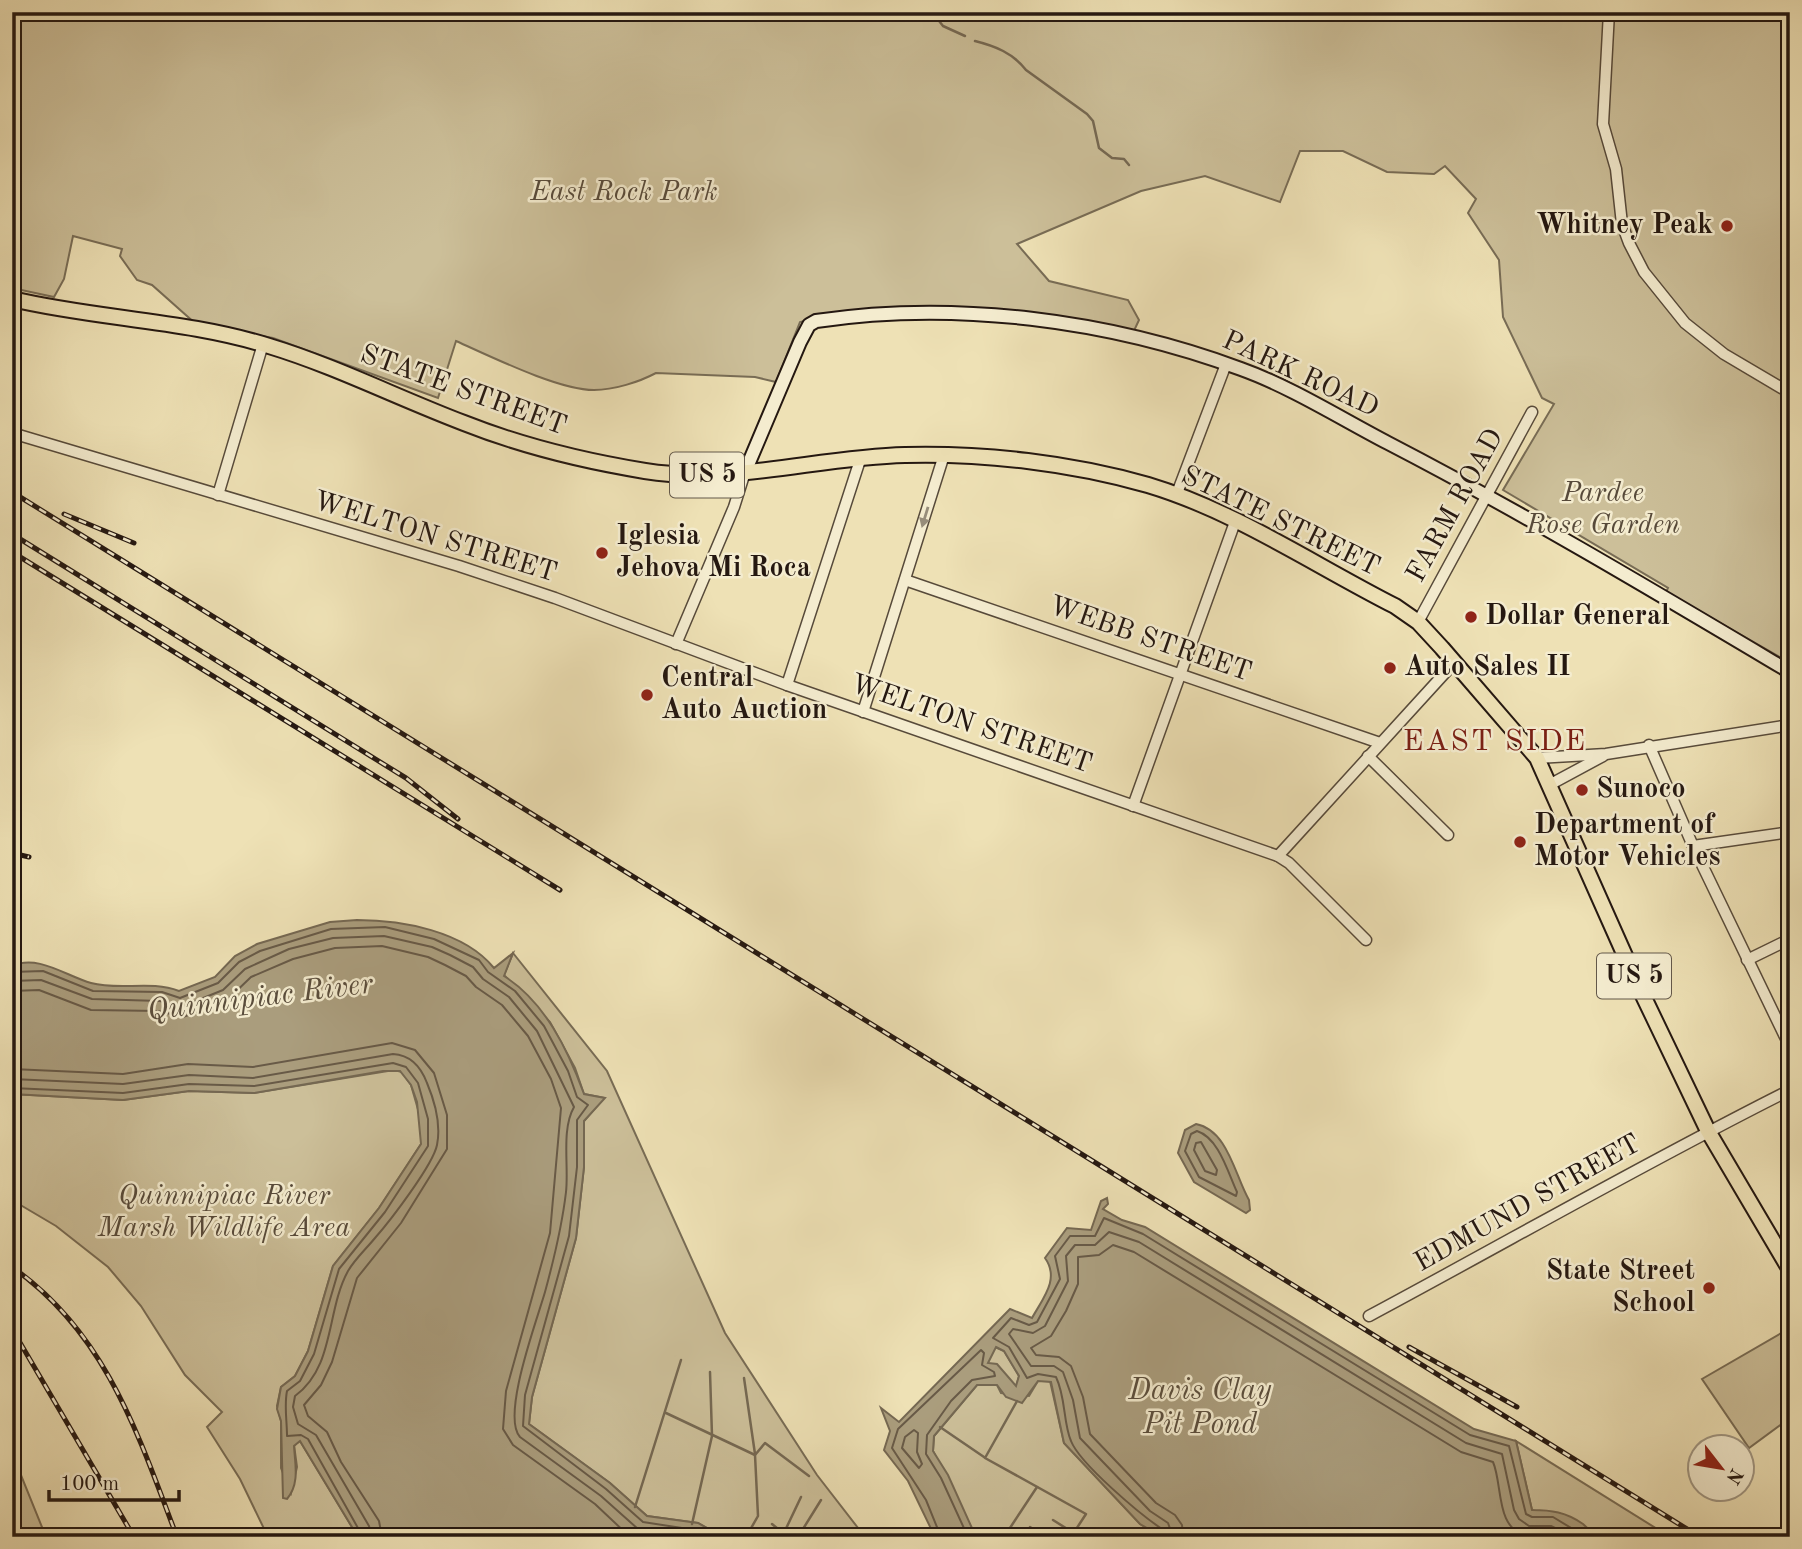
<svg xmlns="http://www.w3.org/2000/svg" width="1802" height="1549" font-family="'Old Standard TT',serif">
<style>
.green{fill:#ccbf99;stroke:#786c55;stroke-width:2}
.water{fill:#aa9d7d;stroke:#756852;stroke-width:2;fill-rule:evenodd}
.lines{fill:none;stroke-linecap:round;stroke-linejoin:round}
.shore{stroke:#685a47;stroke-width:2}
.stream{stroke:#756852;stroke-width:2.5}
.minor-casing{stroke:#574a3a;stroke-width:13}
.secondary-casing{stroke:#251811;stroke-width:16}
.primary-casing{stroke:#251811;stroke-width:18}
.minor{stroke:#f4eccf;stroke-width:10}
.secondary{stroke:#f4eccf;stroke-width:12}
.primary{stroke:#eee1b5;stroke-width:14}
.rail-casing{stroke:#251811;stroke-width:5}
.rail{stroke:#f4eccf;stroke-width:2.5;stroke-dasharray:8;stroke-linecap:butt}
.oneway{fill:#978d7a}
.poi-dot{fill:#8f2418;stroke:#f4eccf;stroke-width:2.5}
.labels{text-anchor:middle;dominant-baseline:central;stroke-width:5;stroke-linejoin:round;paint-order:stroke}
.shield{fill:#f4eccf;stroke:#63584a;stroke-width:2}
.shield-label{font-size:26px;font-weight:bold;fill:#251811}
.park-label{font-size:28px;font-style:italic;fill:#574a3a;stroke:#f4eccf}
.poi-label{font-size:28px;font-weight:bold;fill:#251811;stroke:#f4eccf;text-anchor:start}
.street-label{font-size:28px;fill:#251811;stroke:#f4eccf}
.neighbourhood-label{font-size:30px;letter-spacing:2px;fill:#7a1f14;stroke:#f4eccf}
.water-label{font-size:30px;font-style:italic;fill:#5a4d3c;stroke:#f4eccf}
</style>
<rect width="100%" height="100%" fill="#eee1b5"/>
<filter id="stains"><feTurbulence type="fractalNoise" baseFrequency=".00286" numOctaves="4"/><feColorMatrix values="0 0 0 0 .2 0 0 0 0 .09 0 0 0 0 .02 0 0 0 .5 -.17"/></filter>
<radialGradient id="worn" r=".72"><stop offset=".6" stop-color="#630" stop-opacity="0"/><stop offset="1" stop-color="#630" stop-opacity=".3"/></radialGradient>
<g class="green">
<path d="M 12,12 L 1790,12 L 1790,663 L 1666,592 L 1668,588 L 1503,490 L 1554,404 L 1542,398 L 1503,317 L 1499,260 L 1468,213 L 1476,199 L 1445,166 L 1434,174 L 1387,172 L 1343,151 L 1300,151 L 1280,202 L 1205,176 L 1141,191 L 1017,244 L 1049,281 L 1128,300 L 1139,320 L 1132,335 L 1030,314 L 841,312 L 800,322 L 776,382 L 755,377 L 656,373 C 639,382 614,390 594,390 C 558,390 490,356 456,341 L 438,398 L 273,338 L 196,324 L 152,285 L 137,280 L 120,256 L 122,249 L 73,236 L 64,279 L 54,297 L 12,288 Z"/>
<path d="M 513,953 L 607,1071 L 725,1333 L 817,1475 L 865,1537 L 723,1537 L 698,1523 L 647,1516 L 610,1483 L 529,1424 L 532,1397 L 576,1238 L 584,1167 L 584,1121 L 604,1098 L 584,1094 L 575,1068 L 550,1022 L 504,975 Z"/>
<path d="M 394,1070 L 402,1072 L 411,1085 L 421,1120 L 421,1144 L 379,1208 L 333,1266 L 308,1351 L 295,1376 L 281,1387 L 277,1406 L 281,1421 L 281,1468 L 291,1493 L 297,1467 L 294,1445 L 300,1441 L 358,1537 L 268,1537 L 240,1479 L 207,1427 L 222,1412 L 185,1375 L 141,1306 L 108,1267 L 56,1226 L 12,1200 L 12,1094 L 123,1100 L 189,1091 L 254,1093 Z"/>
<path d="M 1790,1328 L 1790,1418 L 1749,1448 L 1702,1379 Z"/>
<path d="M 995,1347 L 1004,1351 L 1019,1376 L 1016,1387 L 987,1363 Z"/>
<path d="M 1038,1381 L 1050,1381 L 1064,1443 L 1140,1524 L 1162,1537 L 976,1537 L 933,1451 L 934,1436 L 977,1385 L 997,1385 L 1001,1393 L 1029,1396 Z"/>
<path d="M 1516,1441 L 1670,1537 L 1595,1536 L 1582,1524 L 1532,1510 Z"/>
<path d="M 12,1453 L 46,1537 L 12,1537 Z"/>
</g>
<g class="water">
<path d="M 357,920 C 402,920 464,931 494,968 L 513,953 L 504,976 C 545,1002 568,1050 584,1094 L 605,1098 L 584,1121 L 584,1167 L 576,1238 L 532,1397 L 529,1424 L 610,1483 L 647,1516 L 698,1523 L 723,1537 L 358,1537 L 300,1441 L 294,1446 C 295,1464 300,1484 287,1499 L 283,1498 L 281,1421 L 277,1409 L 281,1387 L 295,1376 L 308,1351 L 333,1266 L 379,1208 L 421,1144 L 417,1102 L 411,1085 L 400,1071 L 383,1071 L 254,1093 L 189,1091 L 123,1100 L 12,1094 L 12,966 C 38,954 66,976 91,983 C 120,991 150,980 179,991 L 215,977 L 235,956 L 257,944 L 330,922 Z"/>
<path d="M 1196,1124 C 1228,1130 1235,1176 1249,1200 L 1250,1210 L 1246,1213 L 1194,1182 L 1178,1153 L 1185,1130 Z"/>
<path d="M 1107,1198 L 1108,1204 L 1103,1209 L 1122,1220 L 1145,1227 L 1474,1429 L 1516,1441 L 1532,1510 C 1551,1510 1566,1512 1583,1524 C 1590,1530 1592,1535 1602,1537 L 1162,1537 L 1140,1524 L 1064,1443 L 1051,1382 L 1038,1381 L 1022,1403 L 1006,1397 L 997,1385 L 977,1385 L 934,1436 L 933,1451 L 948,1475 L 976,1537 L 935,1537 L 908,1481 L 884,1450 L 890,1431 L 881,1408 L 899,1422 L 1010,1309 L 1032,1318 C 1043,1298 1060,1279 1045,1258 L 1067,1228 L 1091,1230 L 1101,1201 ZM 996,1347 L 1004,1351 L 1019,1376 L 1016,1386 L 997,1364 L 988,1363 Z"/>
</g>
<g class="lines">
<g class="shore">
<path d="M 12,972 L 43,971 L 93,991 L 162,992 L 180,998 L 218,983 L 239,962 L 260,951 L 331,929 L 385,927 L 434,939 L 479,960 L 488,972 L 515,991 L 544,1026 L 568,1071 L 577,1097 L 588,1105 L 577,1120 L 577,1167 L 569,1236 L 525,1395 L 523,1426 L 606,1489 L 643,1522 L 695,1530 L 708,1537"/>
<path d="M 12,981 L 41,980 L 92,999 L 160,1001 L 181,1007 L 223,990 L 245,969 L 289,949 L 333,938 L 384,936 L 432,947 L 450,955 L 473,967 L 483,979 L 509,997 L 537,1031 L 574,1107 C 561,1130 569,1166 566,1192 C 562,1226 554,1259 545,1292 C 537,1320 501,1416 520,1437 L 601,1496 L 638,1529 L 680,1537"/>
<path d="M 12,991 L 39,990 L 91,1010 L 158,1011 L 183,1017 L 226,1001 L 251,977 L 293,959 L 335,948 L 382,946 L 428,957 L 445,965 L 466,976 L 476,987 L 502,1005 L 528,1036 L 551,1079 L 561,1108 L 550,1233 L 506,1391 L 503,1429 L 513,1445 L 595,1504 L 630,1537"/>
<path d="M 12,1069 L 123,1074 L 188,1064 L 253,1067 L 392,1043 L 415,1050 L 434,1073 L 447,1115 L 447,1149 L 401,1223 L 357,1278 L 332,1362 L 321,1385 L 304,1405 L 308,1416 L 327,1432 L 341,1462 L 379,1521 L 382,1537"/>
<path d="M 12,1079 L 123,1084 L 189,1075 L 253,1078 L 393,1054 C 410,1055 421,1067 427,1083 C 435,1102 441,1125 437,1145 C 433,1165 390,1221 375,1238 C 366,1249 355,1259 348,1271 C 326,1311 335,1367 295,1396 L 293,1407 L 298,1424 L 316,1435 L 369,1526 L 372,1537"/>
<path d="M 12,1088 L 123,1093 L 189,1084 L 254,1086 L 393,1063 L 406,1067 L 418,1083 L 428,1119 L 428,1146 L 385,1212 L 339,1269 L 314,1354 L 300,1381 L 287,1391 C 284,1406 287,1420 287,1436 L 301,1435 L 308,1439 L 363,1537"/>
<path d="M 1197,1131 C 1219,1138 1228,1173 1237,1192 L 1236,1196 L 1199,1177 L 1185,1151 L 1191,1134 Z"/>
<path d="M 1201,1142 L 1217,1170 L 1216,1175 L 1205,1171 L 1194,1150 L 1196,1143 Z"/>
<path d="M 914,1430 L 918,1433 L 917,1452 L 922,1464 L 919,1468 L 902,1448 L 905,1437 Z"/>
<path d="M 941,1537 L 926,1500 L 892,1448 L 898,1429 L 981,1350 L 984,1353 L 982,1365 L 994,1372 L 995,1376 L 972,1380 L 951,1401 L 927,1435 L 926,1454 L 941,1478 L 968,1537"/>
<path d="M 1164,1537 L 1162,1529 C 1141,1515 1080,1464 1071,1441 C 1063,1422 1066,1398 1056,1377 L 1038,1374 L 1027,1378 L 1009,1347 L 993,1338 L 1011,1318 L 1029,1325 L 1037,1322 L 1060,1279 L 1055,1256 L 1070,1236 L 1095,1236 L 1104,1218 L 1143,1234 L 1470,1435 L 1509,1446 L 1526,1514 L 1532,1517 L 1553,1517 L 1586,1537"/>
<path d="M 1173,1537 L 1168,1523 L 1150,1511 L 1080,1438 L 1073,1400 L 1063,1372 L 1054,1366 L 1031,1366 L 1009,1334 L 1013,1329 L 1033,1333 L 1045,1326 L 1068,1281 L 1066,1256 L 1075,1245 L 1095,1245 L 1109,1232 L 1139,1242 L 1466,1443 L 1502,1454 L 1514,1510 L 1519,1519 L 1529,1526 L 1551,1526 L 1573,1537"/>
<path d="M 1183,1537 L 1182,1525 L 1175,1515 L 1156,1503 L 1090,1434 L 1083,1397 L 1071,1366 L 1059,1357 L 1036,1355 L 1031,1348 L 1051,1336 L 1066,1311 L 1078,1284 L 1078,1257 L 1099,1255 L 1113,1245 L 1134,1252 L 1461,1452 L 1493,1462 C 1503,1485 1495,1529 1527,1536 C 1535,1537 1543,1536 1550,1537"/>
</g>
<g class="stream">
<path d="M 932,12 L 943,26 L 965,36"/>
<path d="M 975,41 C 995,46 1013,53 1026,70 L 1087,114 L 1093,121 L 1099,148 L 1112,158 L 1124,159 L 1129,165"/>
<path d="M 744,1378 L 755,1454"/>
<path d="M 1017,1401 L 985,1458 L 1086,1514 L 1071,1537"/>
<path d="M 666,1413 L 755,1455"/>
<path d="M 940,1427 L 984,1457"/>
<path d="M 635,1507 L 681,1360"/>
<path d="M 1053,1520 L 1080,1537"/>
<path d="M 692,1524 L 712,1436 L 710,1372"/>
<path d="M 772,1524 L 788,1537"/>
<path d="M 1030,1527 L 1045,1537"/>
<path d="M 746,1537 L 758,1516 L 755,1455 L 765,1443 L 809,1476"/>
<path d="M 782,1537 L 801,1497"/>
<path d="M 798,1537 L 821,1500"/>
<path d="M 1004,1537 L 1037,1487"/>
</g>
<g class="minor-casing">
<g id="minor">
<path d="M 1609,12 L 1603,124 L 1616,169 L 1622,224 L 1629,243 L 1644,272 L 1685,323 L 1724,354 L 1790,393"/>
<path d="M 12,433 L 459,566 L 555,598 L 787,685 L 1278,856 L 1289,863 L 1366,940"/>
<path d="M 218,495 L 263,344"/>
<path d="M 1176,496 L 1226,364"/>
<path d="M 905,580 L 1380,743"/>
<path d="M 1418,622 L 1532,412"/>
<path d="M 676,644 L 734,507 L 745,472"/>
<path d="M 787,685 L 861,457"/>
<path d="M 863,712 L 944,455"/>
<path d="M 1649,745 L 1693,846 L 1790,1047"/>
<path d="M 1368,756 L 1448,835"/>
<path d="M 1537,758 L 1606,754 L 1790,725"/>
<path d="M 1551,784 L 1603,756"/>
<path d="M 1133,806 L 1235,522"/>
<path d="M 1693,846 L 1790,832"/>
<path d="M 1278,856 L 1454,663"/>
<path d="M 1747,960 L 1790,939"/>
<path d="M 1369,1316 C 1509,1241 1648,1161 1790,1090"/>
</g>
</g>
<g class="secondary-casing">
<path id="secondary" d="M 745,472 L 800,342 L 809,325 L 816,321 C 955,300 1109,320 1241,369 C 1291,387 1340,418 1388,443 C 1525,514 1657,593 1790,672"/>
</g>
<g class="primary-casing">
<path id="primary" d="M 12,299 C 96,319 186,320 269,346 C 335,366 398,398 464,423 C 522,446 584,461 645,471 C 732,485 818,457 905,455 C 985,453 1071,463 1148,485 C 1235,511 1314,565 1395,606 L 1418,622 L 1442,648 L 1537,758 L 1638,985 L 1708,1131 L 1790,1270"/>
</g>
<use href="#minor" class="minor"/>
<use href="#secondary" class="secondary"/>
<use href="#primary" class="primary"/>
<g class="rail-casing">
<g id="rail">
<path d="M 12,492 L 1700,1537"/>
<path d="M 64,514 L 134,543"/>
<path d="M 12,534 L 406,778 L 458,819"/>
<path d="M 12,552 L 560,890"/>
<path d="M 12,853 L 29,857"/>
<path d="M 12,1267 C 106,1333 138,1434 177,1537"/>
<path d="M 12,1329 L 134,1537"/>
<path d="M 1409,1347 L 1517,1407"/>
</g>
</g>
<use href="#rail" class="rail"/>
</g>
<defs><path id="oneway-solid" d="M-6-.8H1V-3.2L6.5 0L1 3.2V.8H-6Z" transform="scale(1.75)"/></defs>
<use class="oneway" href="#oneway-solid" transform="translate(925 517) rotate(107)"/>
<g class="poi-dot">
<circle cx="1727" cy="226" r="7"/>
<circle cx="602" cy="553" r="7"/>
<circle cx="1471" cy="617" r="7"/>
<circle cx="1390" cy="668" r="7"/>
<circle cx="647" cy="695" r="7"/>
<circle cx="1582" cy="790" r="7"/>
<circle cx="1520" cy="842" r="7"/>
<circle cx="1709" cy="1288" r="7"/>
</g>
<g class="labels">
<g class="shield">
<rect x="670" y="452.5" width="74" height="45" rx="5"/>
<rect x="1597" y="953.5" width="74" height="45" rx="5"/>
</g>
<g class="shield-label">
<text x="707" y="475">US 5</text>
<text x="1634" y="976">US 5</text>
</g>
<g class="park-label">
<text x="624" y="193">East Rock Park</text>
<text x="1603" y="494">Pardee<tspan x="1603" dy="32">Rose Garden</tspan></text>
<text x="224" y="1197">Quinnipiac River<tspan x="224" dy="32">Marsh Wildlife Area</tspan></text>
</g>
<g class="poi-label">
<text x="1713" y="226" text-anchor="end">Whitney Peak</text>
<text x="616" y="537">Iglesia<tspan x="616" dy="32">Jehova Mi Roca</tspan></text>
<text x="1485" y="617">Dollar General</text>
<text x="1404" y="668">Auto Sales II</text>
<text x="661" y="679">Central<tspan x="661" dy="32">Auto Auction</tspan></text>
<text x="1596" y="790">Sunoco</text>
<text x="1534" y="826">Department of<tspan x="1534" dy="32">Motor Vehicles</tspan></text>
<text x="1695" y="1272" text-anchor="end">State Street<tspan x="1695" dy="32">School</tspan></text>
</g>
<g class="street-label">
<text transform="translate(1300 375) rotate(25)">PARK ROAD</text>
<text transform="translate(463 391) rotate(20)">STATE STREET</text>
<text transform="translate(1456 506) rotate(-61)">FARM ROAD</text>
<text transform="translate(1280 522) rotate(26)">STATE STREET</text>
<text transform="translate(435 538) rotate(17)">WELTON STREET</text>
<text transform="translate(1150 640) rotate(19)">WEBB STREET</text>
<text transform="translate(971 725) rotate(19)">WELTON STREET</text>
<text transform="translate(1528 1204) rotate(-29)">EDMUND STREET</text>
</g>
<g class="neighbourhood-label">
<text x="1495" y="742">EAST SIDE</text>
</g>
<g class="water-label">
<text transform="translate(260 998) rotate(-7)">Quinnipiac River</text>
<text x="1200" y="1391">Davis Clay<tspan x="1200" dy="34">Pit Pond</tspan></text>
</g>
</g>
<rect width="1802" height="1549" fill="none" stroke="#eee1b5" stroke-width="42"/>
<rect x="14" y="14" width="1774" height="1521" fill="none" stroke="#251811" stroke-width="3.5"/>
<rect x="21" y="21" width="1760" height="1507" fill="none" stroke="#251811" stroke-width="2"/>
<g transform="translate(1721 1468) rotate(121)"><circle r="33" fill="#f4eccf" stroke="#a19783" stroke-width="2"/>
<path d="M0-5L12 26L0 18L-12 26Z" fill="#8f2418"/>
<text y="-10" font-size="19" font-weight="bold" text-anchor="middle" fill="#251811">N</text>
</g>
<path d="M49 1490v10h130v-10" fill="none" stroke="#251811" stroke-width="3.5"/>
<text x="60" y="1490" font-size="21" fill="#251811" stroke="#f4eccf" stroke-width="5" paint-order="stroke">100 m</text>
<rect width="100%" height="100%" filter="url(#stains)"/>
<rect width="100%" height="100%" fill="url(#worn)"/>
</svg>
